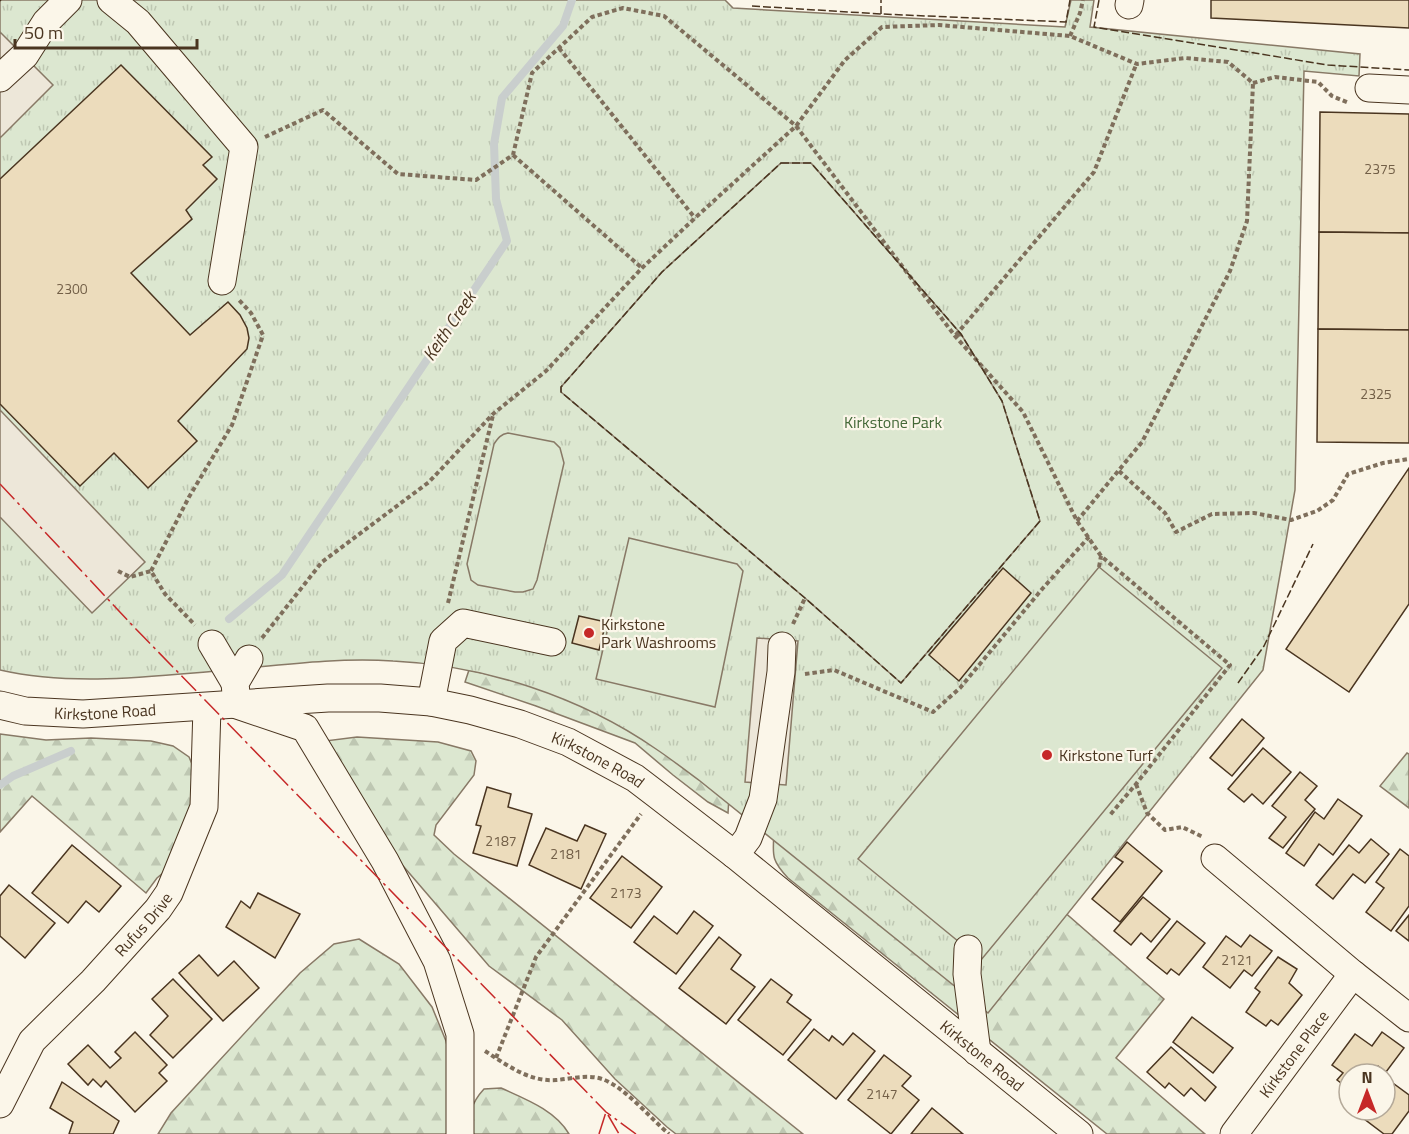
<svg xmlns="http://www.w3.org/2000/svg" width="1409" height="1134" font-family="'Titillium Web',sans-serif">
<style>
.forest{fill:url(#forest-firs);stroke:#887966;stroke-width:1.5}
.park{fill:url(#park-tufts);stroke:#887966;stroke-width:1.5}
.garden{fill:#dce7d0;stroke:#887966;stroke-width:1.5}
.parking{fill:#ede7d9;stroke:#887966;stroke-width:1.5}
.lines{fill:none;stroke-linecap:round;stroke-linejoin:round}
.stream{stroke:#c9cecd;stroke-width:8}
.building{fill:#ecdcbc;stroke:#4a3520;stroke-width:1.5}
.minor-casing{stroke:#4a3520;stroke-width:29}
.path{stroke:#7f6f5c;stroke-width:4;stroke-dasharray:4.5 3;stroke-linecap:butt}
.minor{stroke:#fbf6e9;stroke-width:27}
.fence{stroke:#4a3520;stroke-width:1.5;stroke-dasharray:8 3;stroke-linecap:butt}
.power{stroke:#c62828;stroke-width:1.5;stroke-dasharray:21 4.5 3 4.5;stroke-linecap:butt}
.poi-dot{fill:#c62828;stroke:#fbf6e9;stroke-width:2}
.labels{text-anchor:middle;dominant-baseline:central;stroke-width:4.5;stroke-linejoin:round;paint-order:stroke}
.number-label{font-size:14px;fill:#725f47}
.park-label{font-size:16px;fill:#436837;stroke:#fbf6e9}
.poi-label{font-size:16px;fill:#4a3520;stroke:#fbf6e9;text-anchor:start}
.street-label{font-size:16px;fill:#4a3520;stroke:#fbf6e9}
.water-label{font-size:18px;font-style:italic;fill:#4a3520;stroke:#fbf6e9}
</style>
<defs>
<pattern id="forest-firs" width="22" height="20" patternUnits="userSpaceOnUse" patternTransform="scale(1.5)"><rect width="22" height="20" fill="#dce7d0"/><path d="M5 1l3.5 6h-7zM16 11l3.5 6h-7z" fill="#bec7b2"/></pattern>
<pattern id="park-tufts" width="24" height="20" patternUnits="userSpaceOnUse" patternTransform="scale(1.5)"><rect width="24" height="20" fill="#dce7d0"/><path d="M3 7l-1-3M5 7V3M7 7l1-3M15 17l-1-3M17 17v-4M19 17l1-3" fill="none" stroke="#bec7b2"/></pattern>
</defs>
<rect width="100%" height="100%" fill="#fbf6e9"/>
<g class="forest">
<path d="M 469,670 L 733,731 L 728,813 L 708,802 L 673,775 L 635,743 L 536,706 L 465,682 Z"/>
<path d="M 0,734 L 46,740 L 91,738 L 151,741 L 173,746 L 189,757 L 198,778 L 203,810 L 175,863 L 157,878 L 146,893 L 32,796 L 0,832 Z"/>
<path d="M 357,737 L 438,742 L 471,751 L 476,761 L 474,775 L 436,825 L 434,835 L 454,854 L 803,1134 L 676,1134 L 667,1127 L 615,1079 L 562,1020 L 489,966 L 392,853 L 317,742 Z"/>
<path d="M 1407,753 L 1409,754 L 1409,808 L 1380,786 Z"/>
<path d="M 774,835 L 1047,897 L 1164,999 L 1116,1058 L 1205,1134 L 1107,1134 L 788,878 C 773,862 772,857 774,835 Z"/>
<path d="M 359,939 L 399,964 L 432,1007 L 446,1041 L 459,1099 L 448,1134 L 158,1134 L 171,1113 L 300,973 L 334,944 Z"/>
<path d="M 501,1088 C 525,1099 555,1110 569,1134 L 469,1134 C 468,1116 471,1103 484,1089 Z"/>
</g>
<path class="park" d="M 0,0 L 725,0 L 733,8 L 1065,27 L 1071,0 L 1094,0 L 1090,27 L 1360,54 L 1359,76 L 1304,71 L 1295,490 L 1263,670 L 988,1013 L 700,781 C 685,770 671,759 656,749 C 581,697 484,665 393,661 C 334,657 275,666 217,671 C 146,677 70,686 0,670 Z"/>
<g class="garden">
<path d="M 781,163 L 811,163 L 961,334 L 1002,401 L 1040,521 L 901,683 L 805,598 L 561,392 L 561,387 L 662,272 Z"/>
<path d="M 508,433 L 554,442 L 560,448 L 564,463 L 537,580 L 533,589 L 523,592 L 515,592 L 478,585 L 471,580 L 467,564 L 494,444 C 498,438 501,434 508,433 Z"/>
<path d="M 629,538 L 737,564 L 743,571 L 715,707 L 596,679 Z"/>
<path d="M 1099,567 L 1222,668 L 981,960 L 858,859 Z"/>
</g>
<g class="parking">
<path d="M 0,32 L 53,85 L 0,138 Z"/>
<path d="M 0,410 L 145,562 L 92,613 L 0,517 Z"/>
<path d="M 757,638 L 798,641 L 786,785 L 745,782 Z"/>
</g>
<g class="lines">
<g class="stream">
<path d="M 229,619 L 282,575 L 507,241 L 496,199 L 494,144 L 502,98 L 563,26 L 572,0"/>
<path d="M 0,785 L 13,776 L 71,751"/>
</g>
</g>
<g class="building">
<path d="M 1211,0 L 1409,0 L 1409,28 L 1211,18 Z"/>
<path d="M 121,65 L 212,157 L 203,165 L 217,179 L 186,210 L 192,219 L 131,273 L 190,335 L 228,302 L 240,315 L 247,328 L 249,338 L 247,349 L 178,421 L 197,441 L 148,488 L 114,453 L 80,486 L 0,404 L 0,179 Z"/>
<path d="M 1320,112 L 1409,114 L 1409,233 L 1319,232 Z"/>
<path d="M 1319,232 L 1409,233 L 1409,330 L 1318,329 Z"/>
<path d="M 1318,329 L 1409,330 L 1409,443 L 1317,442 Z"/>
<path d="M 1409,468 L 1409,604 L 1349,692 L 1286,649 Z"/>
<path d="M 1003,568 L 1031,593 L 959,681 L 929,655 Z"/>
<path d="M 579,616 L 606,622 L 599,650 L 572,643 Z"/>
<path d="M 1242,719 L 1264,738 L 1232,776 L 1210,758 Z"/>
<path d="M 1263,748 L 1291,772 L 1263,804 L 1252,794 L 1244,802 L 1228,789 Z"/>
<path d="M 1300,772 L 1317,786 L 1305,800 L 1315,809 L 1283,848 L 1269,838 L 1286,817 L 1272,806 Z"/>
<path d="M 487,787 L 511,794 L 508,807 L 532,814 L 517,866 L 473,853 L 481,826 L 476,825 Z"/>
<path d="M 1338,799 L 1362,816 L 1333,855 L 1319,844 L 1304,866 L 1286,853 L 1315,812 L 1324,819 Z"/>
<path d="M 585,825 L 606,834 L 581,889 L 529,865 L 546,828 L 577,841 Z"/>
<path d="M 1371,839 L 1389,854 L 1365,883 L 1353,874 L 1333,899 L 1316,885 L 1349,845 L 1359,853 Z"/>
<path d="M 1127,842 L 1162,871 L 1120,922 L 1092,899 L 1123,862 L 1115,857 Z"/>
<path d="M 72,845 L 121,886 L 99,912 L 86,901 L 68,923 L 32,893 Z"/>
<path d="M 1400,849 L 1409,856 L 1409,906 L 1391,931 L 1366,912 L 1384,888 L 1376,882 Z"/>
<path d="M 622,856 L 662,887 L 631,928 L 590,898 Z"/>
<path d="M 9,885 L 55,923 L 25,958 L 0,936 L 0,896 Z"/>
<path d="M 258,893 L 300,914 L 275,958 L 226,927 L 241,901 L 250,908 Z"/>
<path d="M 1143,897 L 1170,919 L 1151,942 L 1141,933 L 1131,945 L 1114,931 Z"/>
<path d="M 694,911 L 713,926 L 676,974 L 634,942 L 654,916 L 677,934 Z"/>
<path d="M 1409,915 L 1409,941 L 1396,931 Z"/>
<path d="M 1177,921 L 1205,943 L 1179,975 L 1171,969 L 1167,974 L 1147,958 Z"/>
<path d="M 1250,935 L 1272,951 L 1252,976 L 1244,970 L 1230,988 L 1203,967 L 1226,936 L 1241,947 Z"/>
<path d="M 719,937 L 741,955 L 731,969 L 755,987 L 726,1024 L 679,988 Z"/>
<path d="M 199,955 L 218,976 L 234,961 L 259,988 L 223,1021 L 179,973 Z"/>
<path d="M 1278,957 L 1297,969 L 1289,983 L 1302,995 L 1278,1025 L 1271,1020 L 1266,1026 L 1246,1012 L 1260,992 L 1255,988 Z"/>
<path d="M 173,979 L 212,1019 L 173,1058 L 150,1035 L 168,1016 L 152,999 Z"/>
<path d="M 771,979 L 792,995 L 787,1002 L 811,1020 L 783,1055 L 738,1020 Z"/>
<path d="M 1192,1017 L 1233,1048 L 1213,1073 L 1173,1042 Z"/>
<path d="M 814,1029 L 829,1041 L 832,1036 L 843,1045 L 853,1033 L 875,1051 L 836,1099 L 788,1060 Z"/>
<path d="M 135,1032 L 167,1065 L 159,1073 L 167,1081 L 135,1112 L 106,1081 L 101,1087 L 93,1079 L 88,1085 L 68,1064 L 88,1045 L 110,1068 L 121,1058 L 115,1052 Z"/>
<path d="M 1382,1032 L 1404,1048 L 1386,1072 L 1378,1066 L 1372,1074 L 1349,1074 L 1349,1089 L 1337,1080 L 1343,1073 L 1332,1065 L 1355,1034 L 1372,1046 Z"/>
<path d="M 1171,1047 L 1216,1087 L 1205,1101 L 1191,1088 L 1184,1096 L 1169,1083 L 1165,1088 L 1147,1072 Z"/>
<path d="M 884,1055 L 911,1076 L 902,1086 L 919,1100 L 891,1134 L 848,1100 Z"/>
<path d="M 1386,1078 L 1409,1095 L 1409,1111 L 1392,1134 L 1384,1134 L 1359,1115 L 1363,1110 L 1385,1110 L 1385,1080 Z"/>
<path d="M 62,1082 L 119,1121 L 113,1134 L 69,1134 L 73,1122 L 50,1108 Z"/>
<path d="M 932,1108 L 963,1134 L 911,1134 Z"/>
</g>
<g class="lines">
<g class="minor-casing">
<g id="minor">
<path d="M 111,0 L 138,22 L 244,147 L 222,281"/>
<path d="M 1129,5 L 1130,0"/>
<path d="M 0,78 L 25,55 L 46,22 L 68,0"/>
<path d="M 1369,88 L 1409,90"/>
<path d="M 212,644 L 235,683"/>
<path d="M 249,659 L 235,683 L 237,705 L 305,728 L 385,861 L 437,961 L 460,1034 L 460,1134"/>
<path d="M 431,702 L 443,641 L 463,623 L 552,642"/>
<path id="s1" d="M 0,705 L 25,711 L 83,714 L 328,698 L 380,698 L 431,702 L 470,710 L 520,724 L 568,742 L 635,778 L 656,794 L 735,855 L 1079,1134"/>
<path d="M 735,855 L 748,838 L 763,799 L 781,672 L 782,646"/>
<path d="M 1215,858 L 1353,974 L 1409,1018"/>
<path d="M 968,949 L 967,974 L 977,1052"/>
<path id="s2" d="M 0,1104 L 32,1041 L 93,981 L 158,909 L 169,893 L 204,807 L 207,707"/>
<path id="s3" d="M 1234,1134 L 1353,974"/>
</g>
</g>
<g class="path">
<path d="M 1070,36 L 1080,13 L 1083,0"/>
<path d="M 559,48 L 695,218"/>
<path d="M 1253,83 L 1275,77 L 1318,82 L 1332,96 L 1349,103"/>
<path d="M 265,137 L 323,110 L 398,174 L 476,180 L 513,155 L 532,73 L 592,17 L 623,8 L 664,16 L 796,126 L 955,336 L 1023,412 L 1077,521 L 1101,556 L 1230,665 L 1136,784 L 1110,815"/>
<path d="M 513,155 L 642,268"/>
<path d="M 961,334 L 955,336 L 1094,172 L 1136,65"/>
<path d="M 1119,471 L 1165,513 L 1176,532 L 1212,514 L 1254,513 L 1291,520 L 1317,511 L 1333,500 L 1348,474 L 1383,463 L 1409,459"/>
<path d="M 1077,521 L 1142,442 L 1230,271 L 1247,221 L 1253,83"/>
<path d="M 1099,567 L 1101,556"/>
<path d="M 118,571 L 130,577 L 151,571 L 165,594 L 195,625"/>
<path d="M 151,571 L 189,497 L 232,425 L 263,335 L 251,313 L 239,300"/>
<path d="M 448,603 L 493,415"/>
<path d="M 793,624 L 805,598"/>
<path d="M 262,638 L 322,562 L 429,482 L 493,414 L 546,371 L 642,268 L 695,218 L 796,126 L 845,60 L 882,27 L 939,25 L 1070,36 L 1137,64 L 1185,58 L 1228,62 L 1253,83"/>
<path d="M 805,674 L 834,670 L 933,712 L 960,688 L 1043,588 L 1089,537"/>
<path d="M 1136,784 L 1147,813 L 1165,830 L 1182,827 L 1203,837"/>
<path d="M 485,1051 C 507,1065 529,1082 556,1080 C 571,1079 587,1074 602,1079 C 625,1087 650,1118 669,1134"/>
<path d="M 496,1058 L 536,957 L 641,814"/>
</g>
<use href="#minor" class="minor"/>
<g class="fence">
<path d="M 1099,0 L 1094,27 L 1328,65 L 1409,70"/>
<path d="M 0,1 L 1,0"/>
<path d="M 752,6 L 881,14 L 1066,22 L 1070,0"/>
<path d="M 881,14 L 881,0"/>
<path d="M 781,163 L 811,163 L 961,334 L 1002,401 L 1040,521 L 901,683 L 805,598 L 561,392 L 561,387 L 662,272 Z"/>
<path d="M 1238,683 L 1264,646 L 1313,544"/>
</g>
<g class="power">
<path d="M 0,484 L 134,627 L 606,1112 L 636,1134"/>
<path d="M 608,1115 L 619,1134"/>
<path d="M 599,1134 L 606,1112"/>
</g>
</g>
<g class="poi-dot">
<circle cx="589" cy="633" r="6"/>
<circle cx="1047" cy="755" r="6"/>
</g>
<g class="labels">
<g class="number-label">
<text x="1380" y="168">2375</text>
<text x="72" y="288">2300</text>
<text x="1376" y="393">2325</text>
<text x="501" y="840">2187</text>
<text x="566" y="853">2181</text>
<text x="626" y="892">2173</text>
<text x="1237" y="959">2121</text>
<text x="882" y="1093">2147</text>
</g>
<g class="park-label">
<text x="893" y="422">Kirkstone Park</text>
</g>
<g class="poi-label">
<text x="601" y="624">Kirkstone<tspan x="601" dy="18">Park Washrooms</tspan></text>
<text x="1059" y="755">Kirkstone Turf</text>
</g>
<g class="street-label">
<text stroke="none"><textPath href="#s1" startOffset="106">Kirkstone Road</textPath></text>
<text stroke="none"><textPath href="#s1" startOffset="610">Kirkstone Road</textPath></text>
<text stroke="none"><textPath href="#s2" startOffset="232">Rufus Drive</textPath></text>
<text stroke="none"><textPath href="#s3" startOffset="100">Kirkstone Place</textPath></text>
<text stroke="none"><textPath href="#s1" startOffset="1096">Kirkstone Road</textPath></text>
</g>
<g class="water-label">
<text transform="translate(449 326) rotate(-56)">Keith Creek</text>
</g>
</g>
<g transform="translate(1367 1092)"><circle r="28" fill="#fbf6e9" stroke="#b4a999" stroke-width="1.5"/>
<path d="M0-4.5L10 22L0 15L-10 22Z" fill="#c62828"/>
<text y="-9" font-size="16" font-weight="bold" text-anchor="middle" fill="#4a3520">N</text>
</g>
<path d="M15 39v9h182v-9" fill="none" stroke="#4a3520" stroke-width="3"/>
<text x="24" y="39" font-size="18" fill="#4a3520" stroke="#fbf6e9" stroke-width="4.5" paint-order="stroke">50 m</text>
</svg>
